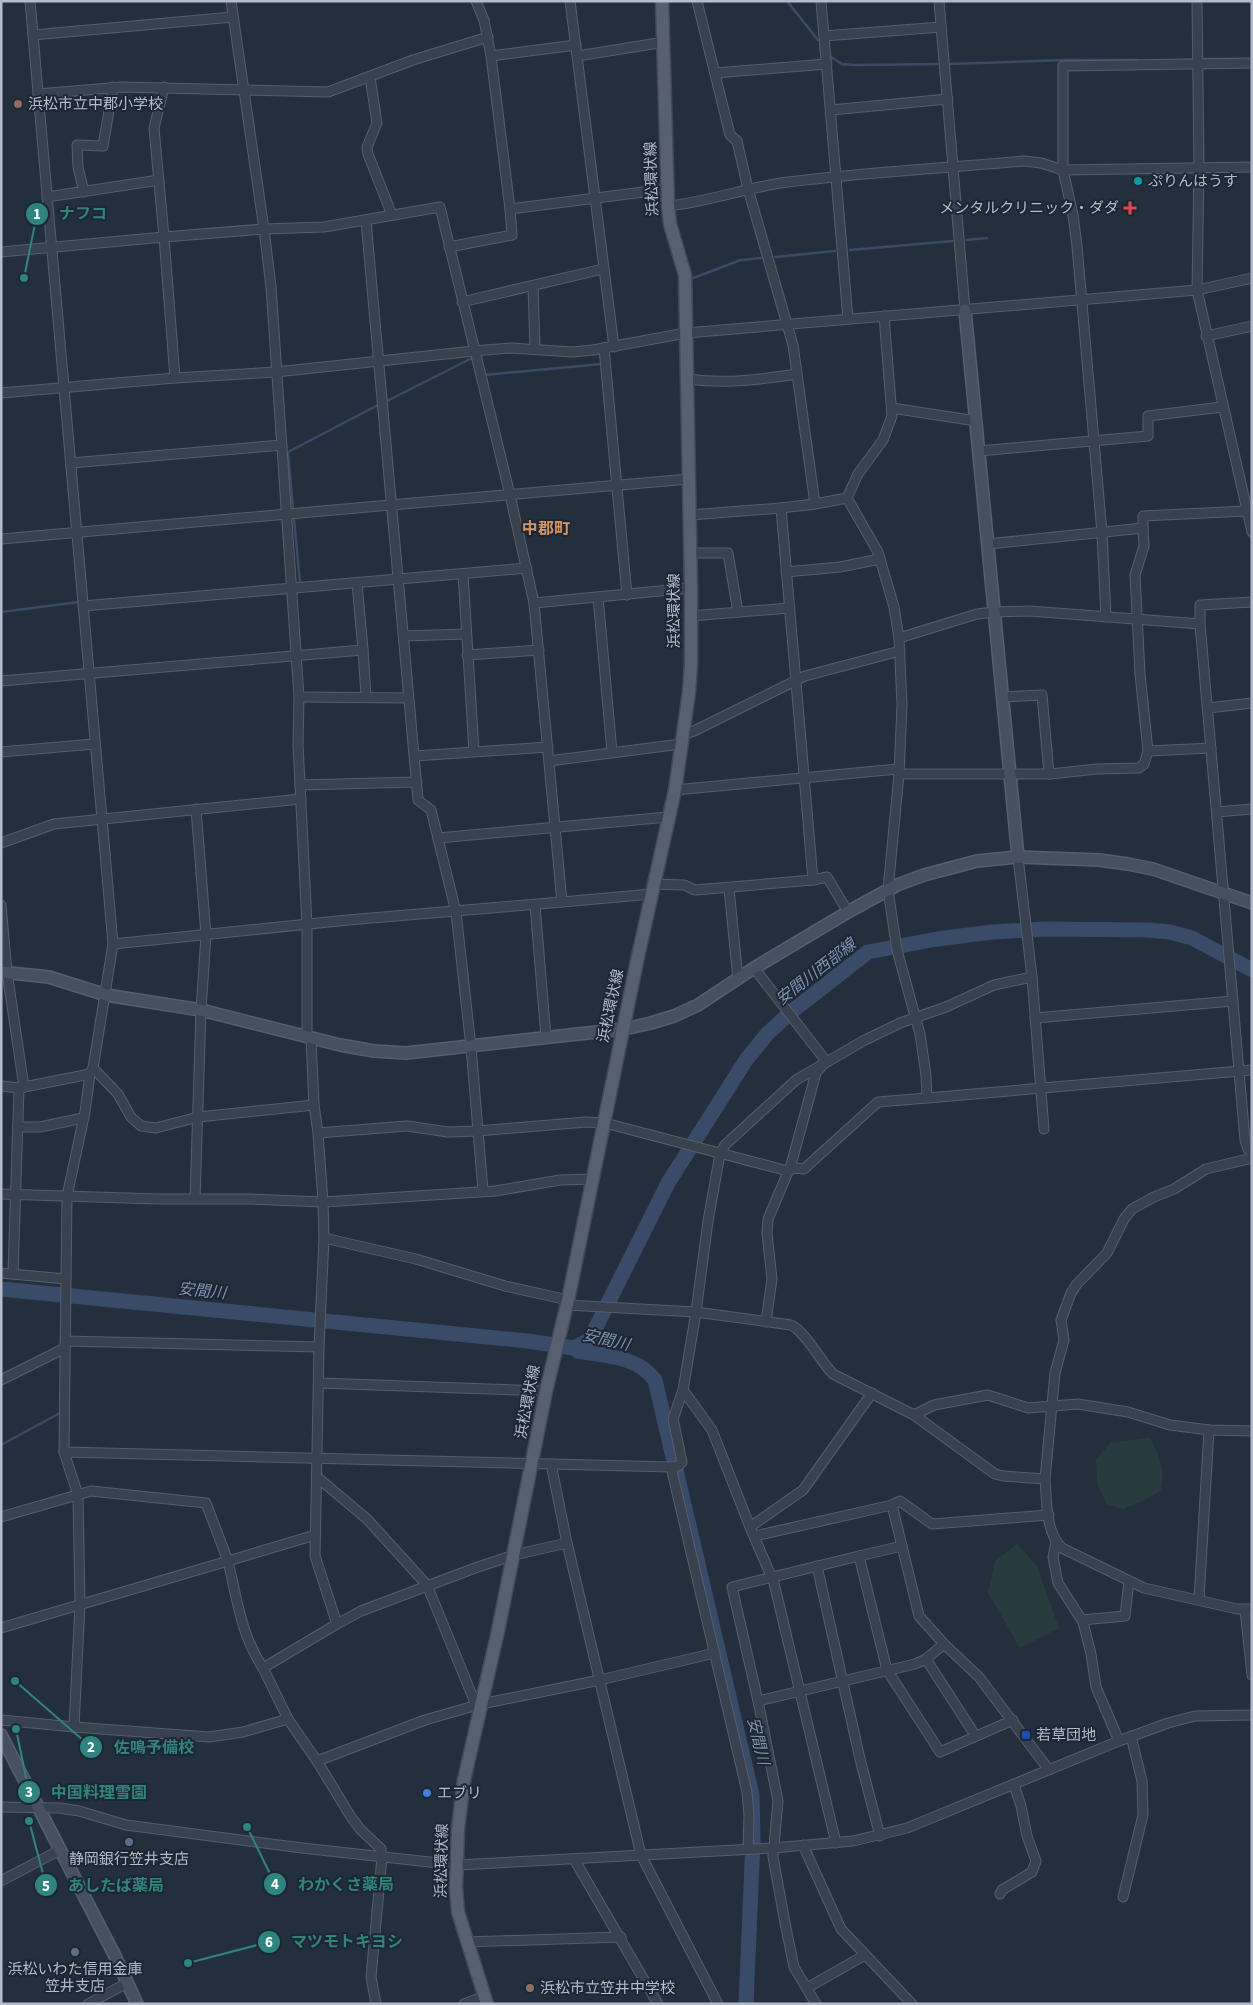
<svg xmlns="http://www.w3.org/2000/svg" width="1253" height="2005" font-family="'Source Sans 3','Noto Sans JP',sans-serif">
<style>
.green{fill:#263c3f}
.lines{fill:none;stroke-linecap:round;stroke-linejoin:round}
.stream{stroke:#394c67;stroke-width:2.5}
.river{stroke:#394c67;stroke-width:15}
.street-casing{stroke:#565f6c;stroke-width:11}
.secondary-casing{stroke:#565f6c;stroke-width:14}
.primary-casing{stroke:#414a57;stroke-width:15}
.street{stroke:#38414e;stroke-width:9}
.secondary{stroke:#465061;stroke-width:11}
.primary{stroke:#56606e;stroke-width:12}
.education-dot{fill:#8d6e63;stroke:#1d2633;stroke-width:2}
.culture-dot{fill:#0f9aa8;stroke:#1d2633;stroke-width:2}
.health-dot{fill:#e0444e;stroke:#1d2633;stroke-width:2}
.transit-dot{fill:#1a4fb4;stroke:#1d2633;stroke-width:2}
.shop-dot{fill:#3f7fe0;stroke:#1d2633;stroke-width:2}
.service-dot{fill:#5c6f8a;stroke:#1d2633;stroke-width:2}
.labels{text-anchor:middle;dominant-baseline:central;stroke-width:4;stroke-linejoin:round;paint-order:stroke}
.poi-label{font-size:15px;fill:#b4bcc9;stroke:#1d2633;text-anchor:start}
.street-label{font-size:15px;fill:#b4bcc9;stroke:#1d2633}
.neighbourhood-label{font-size:16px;font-weight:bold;fill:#d59563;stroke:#1d2633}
.water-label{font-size:16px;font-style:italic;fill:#7c92b1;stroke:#1d2633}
.leader{fill:none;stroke:#308480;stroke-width:2}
.callout-dot{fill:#308480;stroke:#1d2633;stroke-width:2}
.mark-label{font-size:15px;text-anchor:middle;font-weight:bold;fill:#fff}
.callout-label{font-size:16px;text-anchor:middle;font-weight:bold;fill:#308480;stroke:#1d2633;stroke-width:4;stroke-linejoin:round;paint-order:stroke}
</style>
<rect width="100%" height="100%" fill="#242f3e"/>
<g class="green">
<path d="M 1150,1438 C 1160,1458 1165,1468 1161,1490 L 1143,1501 L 1123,1509 L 1107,1504 L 1097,1484 L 1096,1460 L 1111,1442 Z"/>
<path d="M 1017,1544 L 1037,1566 L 1059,1628 L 1020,1648 L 988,1593 L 995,1561 Z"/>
</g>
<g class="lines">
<g class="stream">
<path d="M 787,1 L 818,40"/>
<path d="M 831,57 L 842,64 L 854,65 L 940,64"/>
<path d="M 1202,59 L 1248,59"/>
<path d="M 1181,60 L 1191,60"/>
<path d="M 950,64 L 1066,60 L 1138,60"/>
<path d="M 967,240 L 987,238"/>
<path d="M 850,250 L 953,241"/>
<path d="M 775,257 L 835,251"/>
<path d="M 693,278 L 741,260 L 761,258"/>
<path d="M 484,375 L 602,364"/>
<path d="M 387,401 L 472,358"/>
<path d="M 293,509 L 288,452 L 378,405"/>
<path d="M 294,518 L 300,583"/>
<path d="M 106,600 L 160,595"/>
<path d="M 1,612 L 79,602"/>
<path d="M 1,1445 L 60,1413"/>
</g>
<g class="river">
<path d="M 1,1289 L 528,1341 L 574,1348 L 578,1351 C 606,1356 637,1356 655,1380 L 752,1795 L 753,1840 L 746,2004"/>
<path d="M 574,1348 L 586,1342 L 592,1335 L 668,1183 L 746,1060 L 767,1034 L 791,1012 L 868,952 L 937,939 L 992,932 L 1045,929 L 1148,930 L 1170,932 L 1192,938 L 1252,970"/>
</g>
<g class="street-casing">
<g id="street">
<path d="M 30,1 L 113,944 L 93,1068 L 90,1074 L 85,1112 L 67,1196 L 64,1452"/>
<path d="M 231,1 L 264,229 L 271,287 L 299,697 L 298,744 L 307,925 L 307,1037"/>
<path d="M 476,1 L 484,20 L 491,56 L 510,209"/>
<path d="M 570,1 L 614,347"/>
<path d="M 697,1 L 730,135 L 737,141 L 748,189 L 793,345 L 815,504"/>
<path d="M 821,1 L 848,319"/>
<path d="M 939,1 L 965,310"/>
<path d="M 1197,1 L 1199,169 L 1197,290 L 1252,532"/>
<path d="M 33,35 L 233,17"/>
<path d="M 824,36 L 941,27"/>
<path d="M 491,56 L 576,45"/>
<path d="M 578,56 L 664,42"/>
<path d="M 715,73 L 827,64"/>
<path d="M 370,77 L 377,123 L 367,147 L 368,154 L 392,215"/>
<path d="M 164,87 L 154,128 L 164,237 L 264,229 L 324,227 L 440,207 L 510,495 L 534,603 L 562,902 L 652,894"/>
<path d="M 38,94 L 122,87 L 328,92 L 413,60 L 488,37"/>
<path d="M 831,110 L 948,99"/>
<path d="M 84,192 L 78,167 L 77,145 L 103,146 L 113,87"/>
<path d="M 47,197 L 159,180"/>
<path d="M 668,206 C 709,202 747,187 788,182 C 866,172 946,168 1024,161 L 1041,163 L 1063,170 L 1252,167"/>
<path d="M 366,221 L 418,800 L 431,810 L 456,912 L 471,1047 L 483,1191"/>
<path d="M 449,247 L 512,235 L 510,209 L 667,189"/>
<path d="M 1,252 L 164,237 L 175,378"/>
<path d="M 533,286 L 535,349"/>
<path d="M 462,302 L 603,269"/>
<path d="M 1206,336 L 1252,326"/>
<path d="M 604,348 L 627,595"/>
<path d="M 687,379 C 728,384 756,380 797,374"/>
<path d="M 1,393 L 175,378 L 276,372 L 474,351 L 511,348 L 572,352 L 593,350 L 686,333 L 1197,290 L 1252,278"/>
<path d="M 892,408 L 976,421"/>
<path d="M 979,451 L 1148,436 L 1148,416 L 1222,407"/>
<path d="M 71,463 L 282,445"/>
<path d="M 690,515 L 781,508"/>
<path d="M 1143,528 L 1144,546 L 1135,575 L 1140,674 L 1148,751"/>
<path d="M 1,539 L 689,479"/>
<path d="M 988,544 L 1143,528 L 1143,516 L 1246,511"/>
<path d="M 690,553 L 728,553 L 738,612"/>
<path d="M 786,572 L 840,567 L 880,559"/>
<path d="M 463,574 L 474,751"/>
<path d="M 357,583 L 363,650"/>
<path d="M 598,597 L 612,752"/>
<path d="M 1252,602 L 1200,605 L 1200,624 L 1245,1140 L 1248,1149 L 1252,1153"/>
<path d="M 534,603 L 691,588"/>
<path d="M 83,606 L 527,568"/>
<path d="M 691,616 L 790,608"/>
<path d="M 1106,617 L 1102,533 L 1077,246 L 1073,215 L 1063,170 L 1063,66 L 1252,63"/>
<path d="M 404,636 L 466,634"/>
<path d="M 899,638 L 977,614 L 995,612 L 1030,611 L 1200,624"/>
<path d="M 467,655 L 539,650"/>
<path d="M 1,681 L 363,650 L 366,696"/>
<path d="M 299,697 L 408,698"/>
<path d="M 1002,697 L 1042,695 L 1049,774"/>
<path d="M 1208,708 L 1252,703"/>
<path d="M 683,735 L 694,731 L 805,676 L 900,651"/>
<path d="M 1,752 L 94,744"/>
<path d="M 415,756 L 548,747"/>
<path d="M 549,761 L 681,744"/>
<path d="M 899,774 L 1050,774 L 1097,769 L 1139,768 L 1144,764 L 1148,751 L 1211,748"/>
<path d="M 300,785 L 417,782"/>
<path d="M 675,790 L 898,769"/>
<path d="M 1217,812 L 1252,809"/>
<path d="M 438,838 L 668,817"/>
<path d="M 1,843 L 54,824 L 301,799"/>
<path d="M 1018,857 L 1032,977 L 1044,1129"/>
<path d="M 813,880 L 827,877 L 848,912"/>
<path d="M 654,884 L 684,885 L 695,890 L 813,880 L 781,508 L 815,504 L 847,498"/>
<path d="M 729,888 L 738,980"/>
<path d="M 1,905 L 7,972 L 24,1087"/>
<path d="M 535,905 L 546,1037"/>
<path d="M 113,944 L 348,920 L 562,902"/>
<path d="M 754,968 L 826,1061 L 816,1073 L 791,1165 L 768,1219 L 767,1233 L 772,1279 L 766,1322"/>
<path d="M 1035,1018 L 1233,1001"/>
<path d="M 311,1038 L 314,1105 L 318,1133 L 407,1126 L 448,1132 L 478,1131 L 586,1122 L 605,1123 L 788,1171 L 794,1168 L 804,1169 L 878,1102 L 927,1098 L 926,1075 L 920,1034 L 897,950 L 888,890 L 899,774 L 902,705 L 899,638 L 894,607 L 878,552 L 847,498 L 858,474 L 883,440 L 892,416 L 884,316"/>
<path d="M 93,1068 L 118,1094 L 131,1117 L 141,1126 L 156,1128 L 198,1117 L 314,1105"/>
<path d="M 1,1086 L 19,1088 L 90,1074"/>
<path d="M 927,1098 L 1252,1070"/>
<path d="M 18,1127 L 40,1127 L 83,1118"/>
<path d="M 318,1133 L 323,1202 L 324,1238 L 319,1347 L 315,1556 L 337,1624 L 361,1611 L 475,1568 L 514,1555 L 567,1543"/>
<path d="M 1,1194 L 158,1199 L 249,1199 L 323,1202 L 495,1191 L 560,1180 L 593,1179"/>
<path d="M 195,1199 L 201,1010 L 206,935 L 196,809"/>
<path d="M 324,1238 L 416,1259 L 505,1286 L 568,1300"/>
<path d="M 1,1273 L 66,1279"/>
<path d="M 13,1274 L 19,1088"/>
<path d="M 567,1305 L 696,1312 L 791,1325 C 805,1331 821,1362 833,1374 L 914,1415 L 995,1474 L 1003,1476 L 1045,1479 C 1047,1500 1045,1532 1062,1548 L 1144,1588 L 1237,1609 L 1252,1609"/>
<path d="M 65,1341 L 319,1347"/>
<path d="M 1,1380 L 65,1348"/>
<path d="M 319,1383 L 546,1391"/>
<path d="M 683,1390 L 712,1430 L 750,1527"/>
<path d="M 914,1415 L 934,1405 L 988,1395 L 1028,1408 L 1078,1404 L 1128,1412 L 1170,1425 L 1209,1430 L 1252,1431"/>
<path d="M 551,1464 L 671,1467 L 678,1466 L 682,1462 L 673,1419 L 683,1390 L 696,1312 L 708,1221 L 720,1154 L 725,1145 L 796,1080 L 863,1041 L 900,1023 L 946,1007 L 994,985 L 1032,977"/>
<path d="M 671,1467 L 747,1792 L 749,1816 L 748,1849"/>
<path d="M 317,1477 L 367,1519 L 427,1585 L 476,1705"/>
<path d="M 1045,1479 L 1055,1373 L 1064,1340 L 1061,1320 L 1071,1293 L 1077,1284 L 1107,1253 L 1124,1219 L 1132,1209 L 1154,1197 L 1174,1189 L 1206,1169 L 1252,1158"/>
<path d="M 892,1505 L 900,1501 L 932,1524 L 1049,1515"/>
<path d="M 1,1517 L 91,1491 L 206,1503 L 228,1561 L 1,1628"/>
<path d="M 755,1536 L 892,1505 L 919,1616 L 944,1644 L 979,1677 L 1049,1770"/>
<path d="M 1056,1542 L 1053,1557 L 1058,1583 L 1083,1622 L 1091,1654 L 1096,1687 L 1119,1741"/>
<path d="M 902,1546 L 859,1556 L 887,1670 L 940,1752 L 1013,1720"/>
<path d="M 859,1556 L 732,1587 L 758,1701 L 915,1664 L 926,1659 L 944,1644"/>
<path d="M 817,1566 L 860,1759 L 880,1836"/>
<path d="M 1199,1599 L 1209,1430"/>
<path d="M 1245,1610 L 1252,1675"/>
<path d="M 1082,1620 L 1125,1616 L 1129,1581"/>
<path d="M 926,1659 L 975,1735"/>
<path d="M 263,1668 C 241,1635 237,1599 228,1561 L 315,1535"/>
<path d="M 758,1701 L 778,1801 L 773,1857 L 786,1928 L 794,1967 L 816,2004"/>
<path d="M 288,1719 L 317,1761 L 351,1817 L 360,1829 L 381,1849 L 381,1857"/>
<path d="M 1,1720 L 74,1727 L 80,1604 L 78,1495 L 64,1452 L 551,1464 L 567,1543 L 641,1855 L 718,2004"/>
<path d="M 74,1727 L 209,1737 L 243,1732 L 288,1719 L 263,1668 L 337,1624"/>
<path d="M 317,1761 L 425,1720 L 481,1704 L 600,1680 L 715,1653"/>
<path d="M 1,1807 L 60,1808 L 79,1811 L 126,1825 L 302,1848 L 457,1865 L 773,1848 L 853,1841 L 907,1828 L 1119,1741 L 1168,1723 L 1195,1716 L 1252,1715"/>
<path d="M 836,1843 L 774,1583 L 750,1527 L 803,1490 L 872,1393"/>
<path d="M 803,1845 L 841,1929 L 912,2004"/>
<path d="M 574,1859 L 658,2004"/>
<path d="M 1,1881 L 60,1850"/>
<path d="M 1000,1894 L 1002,1890 L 1032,1872 L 1036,1861 L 1027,1836 L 1021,1806 L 1014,1785"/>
<path d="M 1123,1897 L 1143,1815 L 1142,1781 L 1131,1736"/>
<path d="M 466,1942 L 621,1937"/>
<path d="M 807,1988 L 865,1955"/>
<path d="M 88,2004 L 127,1983"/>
<path d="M 376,2004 L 371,1977 L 382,1857"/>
<path d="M 464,2004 L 485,1996"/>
</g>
</g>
<g class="secondary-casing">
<g id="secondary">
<path d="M 965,310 L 1018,857"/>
<path d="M 1,972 L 49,977 L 106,995 L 201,1010 L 340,1045 L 374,1051 L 406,1053 L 624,1029 L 651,1023 L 674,1016 L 698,1005 L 754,968 L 848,912 L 897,885 L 924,875 L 977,861 L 1018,857 L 1099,860 L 1128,864 L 1153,869 L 1252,903"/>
<path d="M 1,1735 L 115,1956 L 137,2004"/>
</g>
</g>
<g class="primary-casing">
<path id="primary" d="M 487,2004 L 458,1912 L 456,1887 L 458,1829 L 464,1780 L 498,1631 L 546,1391 L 568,1300 L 637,961 L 675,790 L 689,692 L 691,664 L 691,588 L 685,275 L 670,224 L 668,206 L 662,1"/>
</g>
<use href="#street" class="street"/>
<use href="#secondary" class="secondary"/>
<use href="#primary" class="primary"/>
</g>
<g class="education-dot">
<circle cx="18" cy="104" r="5"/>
<circle cx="530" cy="1988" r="5"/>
</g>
<circle class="culture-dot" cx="1138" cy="181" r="5"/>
<path class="health-dot" d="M1127.5 200.5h5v5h5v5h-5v5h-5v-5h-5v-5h5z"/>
<rect class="transit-dot" x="1021" y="1730" width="10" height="10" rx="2.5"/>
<circle class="shop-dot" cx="427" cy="1793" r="5"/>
<g class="service-dot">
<circle cx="129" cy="1842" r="5"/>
<circle cx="75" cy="1952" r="5"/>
</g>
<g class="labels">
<g class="poi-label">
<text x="28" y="104">浜松市立中郡小学校</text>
<text x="1148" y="181">ぷりんはうす</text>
<text x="1119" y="208" text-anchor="end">メンタルクリニック・ダダ</text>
<text x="1036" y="1735">若草団地</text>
<text x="437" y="1793">エブリ</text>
<text x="129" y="1859" text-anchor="middle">静岡銀行笠井支店</text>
<text x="75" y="1969" text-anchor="middle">浜松いわた信用金庫<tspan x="75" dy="17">笠井支店</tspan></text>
<text x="540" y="1988">浜松市立笠井中学校</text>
</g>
<g class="street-label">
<text transform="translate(652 179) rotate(-92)">浜松環状線</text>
<text transform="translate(674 611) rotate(-90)">浜松環状線</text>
<text transform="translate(611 1006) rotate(-78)">浜松環状線</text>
<text transform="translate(528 1402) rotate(-79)">浜松環状線</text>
<text transform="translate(442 1861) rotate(-89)">浜松環状線</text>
</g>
<g class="neighbourhood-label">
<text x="546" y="529">中郡町</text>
</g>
<g class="water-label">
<text transform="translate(816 972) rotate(-38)">安間川西部線</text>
<text transform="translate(202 1291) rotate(6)">安間川</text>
<text transform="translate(606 1340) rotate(13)">安間川</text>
<text transform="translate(758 1741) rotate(77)">安間川</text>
</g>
</g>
<path class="leader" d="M24 278L37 214M15 1681L91 1747M16 1729L29 1792M247 1827L275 1884M29 1821L46 1885M188 1963L269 1942"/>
<g class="callout-dot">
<circle cx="24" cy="278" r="5"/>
<circle cx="15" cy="1681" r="5"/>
<circle cx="16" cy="1729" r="5"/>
<circle cx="247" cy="1827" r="5"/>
<circle cx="29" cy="1821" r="5"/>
<circle cx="188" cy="1963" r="5"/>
<circle cx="37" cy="214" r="12"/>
<circle cx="91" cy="1747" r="12"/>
<circle cx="29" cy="1792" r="12"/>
<circle cx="275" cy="1884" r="12"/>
<circle cx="46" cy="1885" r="12"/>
<circle cx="269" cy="1942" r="12"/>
</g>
<g class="mark-label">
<text x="37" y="219">1</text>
<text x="91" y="1752">2</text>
<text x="29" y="1797">3</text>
<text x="275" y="1889">4</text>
<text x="46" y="1891">5</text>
<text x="269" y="1947">6</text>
</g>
<g class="callout-label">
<text x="83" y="219">ナフコ</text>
<text x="154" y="1753">佐鳴予備校</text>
<text x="99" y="1798">中国料理雪園</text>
<text x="346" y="1890">わかくさ薬局</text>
<text x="116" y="1891">あしたば薬局</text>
<text x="347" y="1947">マツモトキヨシ</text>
</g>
<rect width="1253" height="2005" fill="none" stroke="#b4bcc9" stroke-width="5"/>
</svg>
